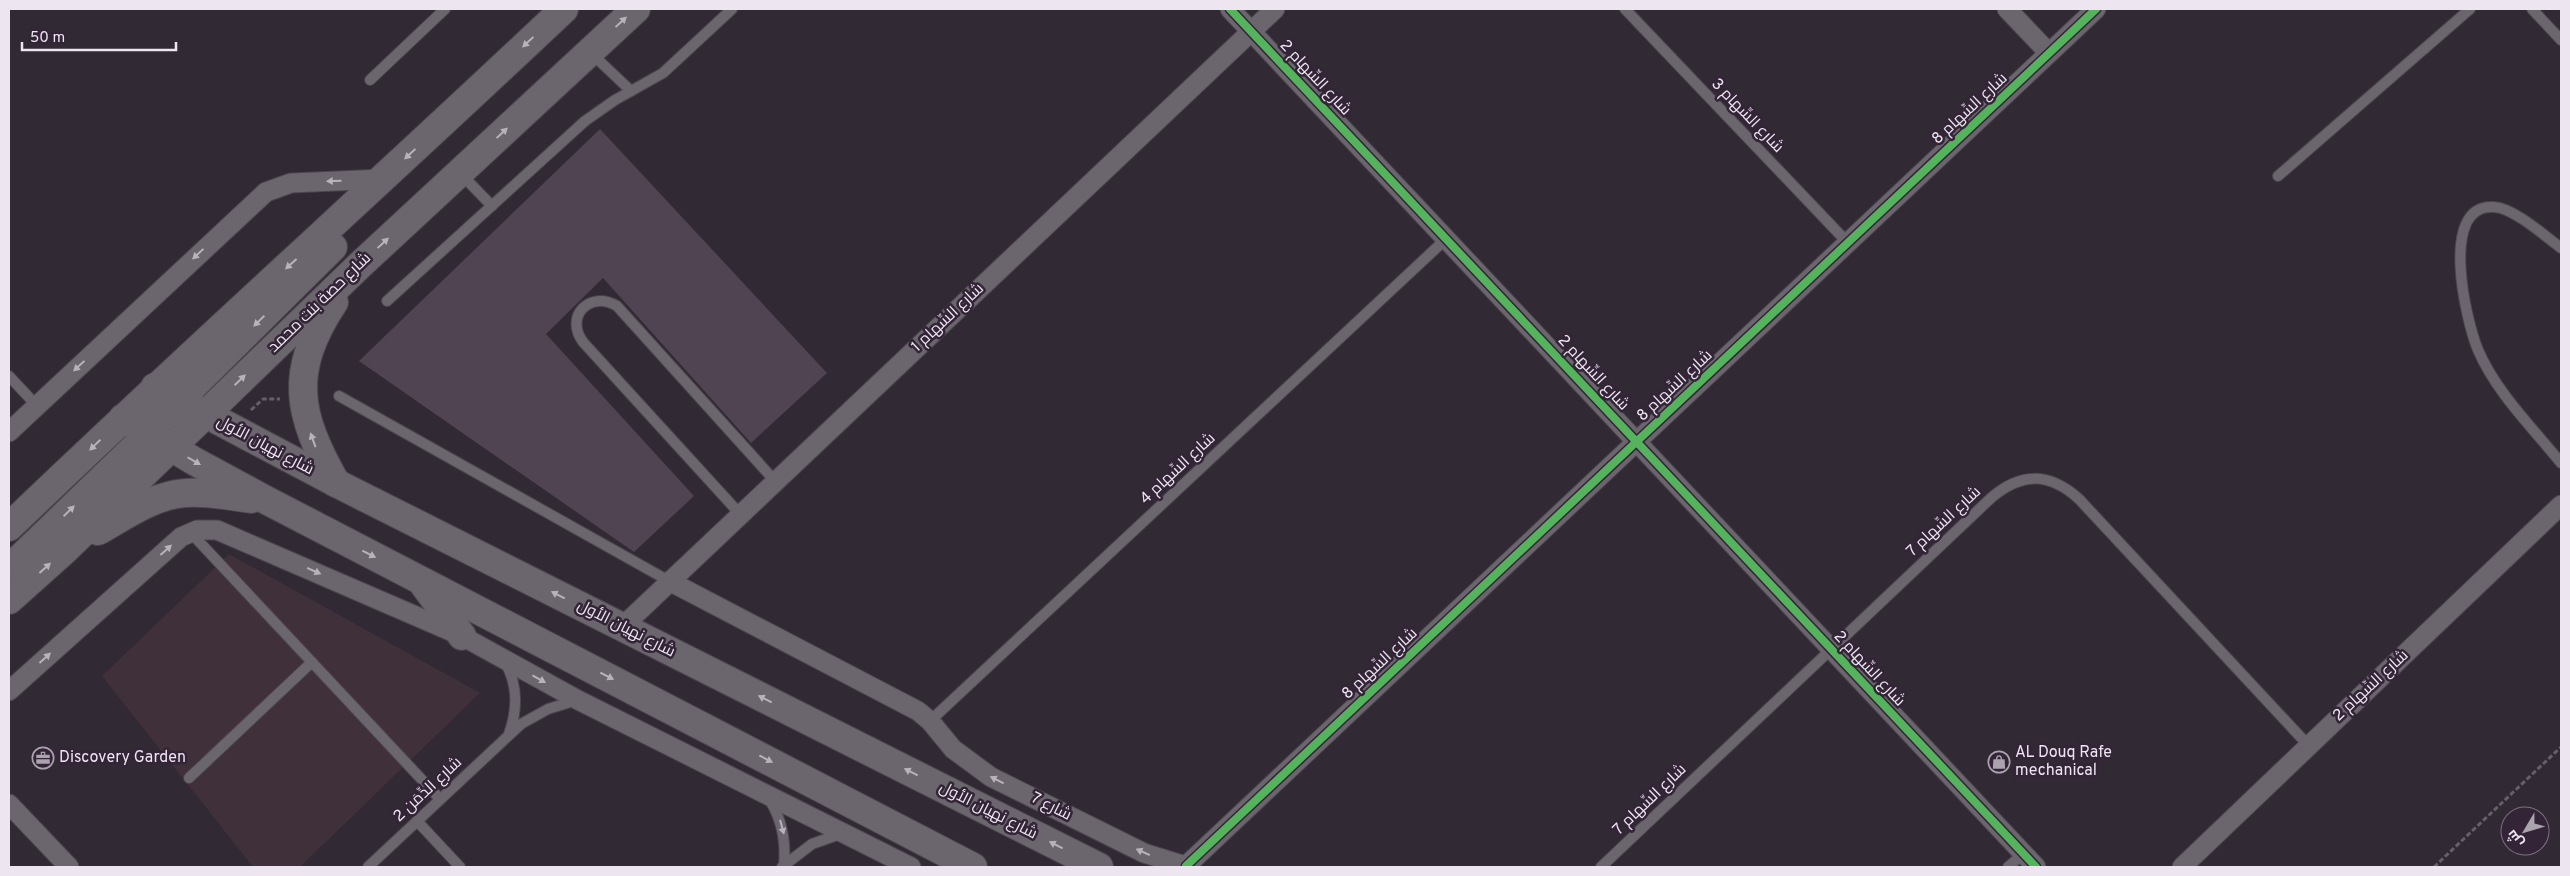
<svg xmlns="http://www.w3.org/2000/svg" width="2570" height="876" font-family="Overpass,Cairo,sans-serif">
<style>
.industrial{fill:#40303a}
.building{fill:#504453}
.lines{fill:none;stroke-linecap:round;stroke-linejoin:round}
.lane-casing{stroke:#4b454e;stroke-width:12}
.street-casing{stroke:#4b454e;stroke-width:21}
.secondary-casing{stroke:#4b454e;stroke-width:30}
.path{stroke:#656067;stroke-width:3;stroke-dasharray:5 2.5;stroke-linecap:butt}
.lane{stroke:#6b656d;stroke-width:10}
.street{stroke:#6b656d;stroke-width:19}
.secondary{stroke:#6b656d;stroke-width:28}
.cycleway-casing{stroke:#332537;stroke-width:11}
.cycleway{stroke:#56b35d;stroke-width:8}
.oneway{fill:#b9b2bc}
.labels{text-anchor:middle;dominant-baseline:central;stroke-width:5;stroke-linejoin:round;paint-order:stroke}
.street-label{font-size:16px;fill:#ede5f0;stroke:#332537}
.poi-label{font-size:16px;fill:#ede5f0;stroke:#332537;text-anchor:start}
</style>
<rect width="100%" height="100%" fill="#312933"/>
<path class="industrial" d="M 229,554 L 480,693 L 300,867 L 253,867 L 102,676 Z"/>
<path class="building" d="M 600,129 L 827,373 L 751,443 L 603,278 L 546,334 L 694,496 L 634,552 L 359,361 Z"/>
<g class="lines">
<g class="lane-casing">
<g id="lane">
<path d="M 1625,9 L 1848,243"/>
<path d="M 2532,9 L 2561,40"/>
<path d="M 590,52 L 631,91"/>
<path d="M 370,80 L 445,9"/>
<path d="M 461,174 L 492,206"/>
<path d="M 2278,176 L 2470,9"/>
<path d="M 2561,248 C 2545,236 2514,208 2494,207 C 2438,203 2466,321 2478,350 C 2496,392 2532,427 2561,463"/>
<path d="M 387,301 L 585,121 L 615,100 L 663,73 L 732,9"/>
<path d="M 9,376 L 37,406"/>
<path d="M 339,396 L 669,581"/>
<path d="M 740,514 L 583,342 C 564,316 590,290 617,306 L 775,481"/>
<path d="M 191,533 L 440,799"/>
<path d="M 505,662 C 518,685 518,708 509,734"/>
<path d="M 930,721 L 1447,238"/>
<path d="M 189,778 L 312,662"/>
<path d="M 769,799 C 782,819 786,841 784,865"/>
<path d="M 417,821 L 460,867"/>
<path d="M 368,867 L 521,724 L 548,709 L 577,700"/>
<path d="M 782,867 L 812,844 L 843,833"/>
<path d="M 1601,867 L 1991,498 C 2021,472 2049,472 2079,499 L 2308,745"/>
<path d="M 2008,867 L 2023,854"/>
</g>
</g>
<g class="street-casing">
<g id="street">
<path d="M 1230,9 L 2036,867"/>
<path d="M 2007,9 L 2049,53"/>
<path d="M 9,432 L 266,192 L 291,183 L 383,179"/>
<path d="M 669,581 L 918,711 L 930,721 L 953,749 L 991,777 L 1144,853 L 1189,867"/>
<path d="M 622,627 L 1275,9"/>
<path d="M 9,691 L 181,537 L 197,530 L 217,530 L 462,636 L 578,700 L 911,867"/>
<path d="M 9,804 L 69,867"/>
<path d="M 1186,866 L 2096,9"/>
<path d="M 2182,867 L 2561,505"/>
</g>
</g>
<g class="secondary-casing">
<g id="secondary">
<path d="M 334,302 C 288,372 297,414 336,483"/>
<path d="M 155,387 L 336,483 L 1099,867"/>
<path d="M 173,416 L 187,392 L 333,247"/>
<path d="M 123,418 L 194,461 L 266,500 L 973,867"/>
<path d="M 9,527 C 191,352 380,183 564,9"/>
<path d="M 98,531 C 125,516 154,495 185,493 C 207,491 229,496 251,499"/>
<path d="M 9,569 L 133,449 L 148,433 L 155,415"/>
<path d="M 424,585 L 462,636"/>
<path d="M 9,600 L 66,549 L 360,265 L 636,9"/>
</g>
</g>
<g class="path">
<path d="M 251,410 L 263,399 L 280,399"/>
<path d="M 2434,867 L 2561,747"/>
</g>
<use href="#lane" class="lane"/>
<use href="#street" class="street"/>
<use href="#secondary" class="secondary"/>
<g class="cycleway-casing">
<g id="cycleway">
<path d="M 1230,9 L 2036,867"/>
<path d="M 1186,866 L 2096,9"/>
</g>
</g>
<use href="#cycleway" class="cycleway"/>
</g>
<defs><path id="oneway-solid" d="M-6-.8H1V-3.2L6.5 0L1 3.2V.8H-6Z" transform="scale(1.25)"/></defs>
<g class="oneway">
<use href="#oneway-solid" transform="translate(621 22) rotate(-43)"/>
<use href="#oneway-solid" transform="translate(528 42) rotate(137)"/>
<use href="#oneway-solid" transform="translate(502 133) rotate(-43)"/>
<use href="#oneway-solid" transform="translate(410 154) rotate(137)"/>
<use href="#oneway-solid" transform="translate(334 181) rotate(178)"/>
<use href="#oneway-solid" transform="translate(383 243) rotate(-43)"/>
<use href="#oneway-solid" transform="translate(198 254) rotate(137)"/>
<use href="#oneway-solid" transform="translate(291 264) rotate(138)"/>
<use href="#oneway-solid" transform="translate(259 321) rotate(136)"/>
<use href="#oneway-solid" transform="translate(79 366) rotate(137)"/>
<use href="#oneway-solid" transform="translate(240 380) rotate(-44)"/>
<use href="#oneway-solid" transform="translate(313 440) rotate(-110)"/>
<use href="#oneway-solid" transform="translate(95 445) rotate(136)"/>
<use href="#oneway-solid" transform="translate(194 461) rotate(30)"/>
<use href="#oneway-solid" transform="translate(69 511) rotate(-44)"/>
<use href="#oneway-solid" transform="translate(166 550) rotate(-42)"/>
<use href="#oneway-solid" transform="translate(369 554) rotate(27)"/>
<use href="#oneway-solid" transform="translate(45 568) rotate(-42)"/>
<use href="#oneway-solid" transform="translate(314 571) rotate(24)"/>
<use href="#oneway-solid" transform="translate(558 595) rotate(-153)"/>
<use href="#oneway-solid" transform="translate(45 658) rotate(-42)"/>
<use href="#oneway-solid" transform="translate(607 676) rotate(27)"/>
<use href="#oneway-solid" transform="translate(539 679) rotate(29)"/>
<use href="#oneway-solid" transform="translate(765 699) rotate(-153)"/>
<use href="#oneway-solid" transform="translate(766 759) rotate(28)"/>
<use href="#oneway-solid" transform="translate(911 772) rotate(-153)"/>
<use href="#oneway-solid" transform="translate(997 780) rotate(-153)"/>
<use href="#oneway-solid" transform="translate(782 827) rotate(75)"/>
<use href="#oneway-solid" transform="translate(1056 845) rotate(-153)"/>
<use href="#oneway-solid" transform="translate(1143 852) rotate(-156)"/>
</g>
<defs>
<g id="office-ring" transform="scale(1.125)"><circle r="9.5" fill="#332537" stroke="#aba3ae" stroke-width="1.5"/><path d="M-6-3h4V-5.5h4V-3h4V5H-6ZM-1-4.5V-3h2v-1.5ZM-6 0V1H6V0Z" fill="#aba3ae"/></g>
<g id="shop-ring" transform="scale(1.125)"><circle r="9.5" fill="#332537" stroke="#aba3ae" stroke-width="1.5"/><path d="M-5-2.5h2.3a2.7 3.5 0 0 1 5.4 0H5L5.5 6h-11ZM-1.5-2.5h3a1.5 2.3 0 0 0-3 0Z" fill="#aba3ae"/></g>
</defs>
<g fill-rule="evenodd">
<use href="#office-ring" x="43" y="758"/>
<use href="#shop-ring" x="1999" y="762"/>
</g>
<g class="labels">
<g class="street-label">
<text transform="translate(1315 78) rotate(47)">شارع السِّهام 2</text>
<text transform="translate(1970 109) rotate(-43)">شارع السِّهام 8</text>
<text transform="translate(1747 116) rotate(46)">شارع السِّهام 3</text>
<text transform="translate(320 303) rotate(-44)">شارع حصة بنت محمد</text>
<text transform="translate(948 318) rotate(-43)">شارع السِّهام 1</text>
<text transform="translate(1593 373) rotate(47)">شارع السِّهام 2</text>
<text transform="translate(1675 386) rotate(-43)">شارع السِّهام 8</text>
<text transform="translate(265 446) rotate(28)">شارع نهيان الأول</text>
<text transform="translate(1178 469) rotate(-43)">شارع السِّهام 4</text>
<text transform="translate(1944 522) rotate(-43)">شارع السِّهام 7</text>
<text transform="translate(626 629) rotate(27)">شارع نهيان الأول</text>
<text transform="translate(1380 664) rotate(-43)">شارع السِّهام 8</text>
<text transform="translate(1869 669) rotate(47)">شارع السِّهام 2</text>
<text transform="translate(2371 686) rotate(-43)">شارع السِّهام 2</text>
<text transform="translate(428 790) rotate(-43)">شارع الدِّمَن 2</text>
<text transform="translate(1650 800) rotate(-44)">شارع السِّهام 7</text>
<text transform="translate(1051 807) rotate(27)">شارع 7</text>
<text transform="translate(988 811) rotate(27)">شارع نهيان الأول</text>
</g>
<g class="poi-label">
<text x="2015" y="753">AL Douq Rafe<tspan x="2015" dy="18">mechanical</tspan></text>
<text x="59" y="758">Discovery Garden</text>
</g>
</g>
<rect width="2570" height="876" fill="none" stroke="#ede5f0" stroke-width="20"/>
<g transform="translate(2525 831) rotate(232)"><circle r="24" fill="#332537" stroke="#7d7281"/>
<path d="M0-4L9 19L0 12L-9 19Z" fill="#aba3ae"/>
<text y="-8" font-size="14" font-weight="bold" text-anchor="middle" fill="#ede5f0">ش</text>
</g>
<path d="M22 42v8h154v-8" fill="none" stroke="#ede5f0" stroke-width="2.5"/>
<text x="30" y="42" font-size="15" fill="#ede5f0" stroke="#332537" stroke-width="4" paint-order="stroke">50 m</text>
</svg>
